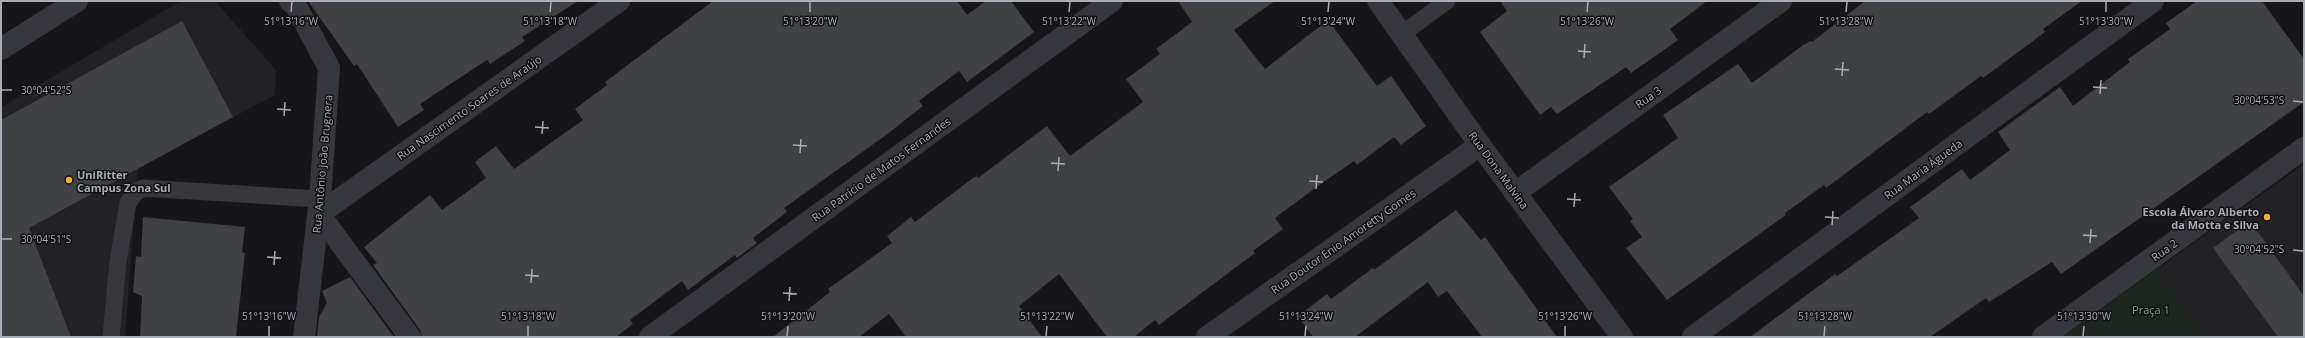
<svg xmlns="http://www.w3.org/2000/svg" width="2305" height="338" font-family="'Open Sans',sans-serif">
<style>
.built{fill:#222225}
.green{fill:#1e261f}
.building{fill:#404145}
.lines{fill:none;stroke-linecap:round;stroke-linejoin:round}
.service{stroke:#37383d;stroke-width:17}
.minor{stroke:#37383d;stroke-width:22}
.tertiary{stroke:#37383d;stroke-width:22}
.ticks{fill:none;stroke:#a8adb8;stroke-width:1.5}
.poi-dot{fill:#f2b134;stroke:#111113;stroke-width:1.5}
.labels{text-anchor:middle;dominant-baseline:central;stroke-width:3;stroke-linejoin:round;paint-order:stroke}
.street-label{font-size:11px;fill:#a8adb8;stroke:#111113}
.poi-label{font-size:11px;font-weight:bold;fill:#a8adb8;stroke:#111113;text-anchor:start}
.park-label{font-size:11px;fill:#7fa381;stroke:#111113}
.ticks-label{font-size:10px;text-anchor:middle;fill:#a8adb8;stroke:#111113;stroke-width:3;stroke-linejoin:round;paint-order:stroke}
</style>
<rect width="100%" height="100%" fill="#161618"/>
<g class="built">
<path d="M 181,1 L 215,1 L 276,70 L 275,95 L 138,168 L 125,337 L 1,337 L 1,107 Z"/>
<path d="M 2304,164 L 2304,337 L 2206,337 L 2157,269 Z"/>
</g>
<path class="green" d="M 2157,269 L 2206,337 L 2063,337 Z"/>
<g class="building">
<path d="M 308,1 L 578,1 L 522,37 L 525,41 L 490,64 L 487,60 L 420,104 L 424,110 L 398,127 L 357,64 L 354,66 Z"/>
<path d="M 713,1 L 957,1 L 967,15 L 986,1 L 1011,1 L 1034,32 L 967,82 L 959,71 L 919,101 L 923,106 L 886,135 L 784,208 L 787,212 L 753,238 L 757,243 L 737,258 L 735,255 L 688,290 L 682,281 L 630,320 L 633,324 L 616,337 L 422,337 L 420,330 L 373,265 L 377,263 L 364,247 L 430,195 L 442,210 L 486,178 L 475,162 L 496,146 L 514,169 L 583,120 L 575,109 L 607,85 L 605,82 Z"/>
<path d="M 1178,1 L 1275,1 L 1234,30 L 1265,69 L 1328,20 L 1377,86 L 1391,76 L 1426,126 L 1401,145 L 1394,137 L 1357,165 L 1354,161 L 1318,186 L 1275,218 L 1283,229 L 1253,251 L 1255,253 L 1159,325 L 1155,320 L 1134,337 L 1107,337 L 1059,274 L 1019,306 L 1042,337 L 906,337 L 889,314 L 859,337 L 773,337 L 830,292 L 828,289 L 892,243 L 887,236 L 911,217 L 915,222 L 973,178 L 977,176 L 978,178 L 1047,126 L 1070,156 L 1143,102 L 1126,79 L 1160,54 L 1156,49 L 1192,22 Z"/>
<path d="M 1500,1 L 1707,1 L 1670,29 L 1678,40 L 1631,73 L 1626,67 L 1557,114 L 1551,107 L 1540,115 L 1480,32 L 1507,11 Z"/>
<path d="M 1865,1 L 2082,1 L 2043,29 L 2045,32 L 1983,78 L 1981,76 L 1929,114 L 1927,112 L 1826,188 L 1824,185 L 1785,213 L 1786,215 L 1667,300 L 1626,248 L 1642,237 L 1630,221 L 1633,219 L 1609,187 L 1678,138 L 1663,115 L 1738,64 L 1752,83 L 1803,45 L 1811,41 L 1812,42 Z"/>
<path d="M 2197,1 L 2262,1 L 2304,59 L 2304,102 L 2061,274 L 2052,262 L 1989,302 L 1986,298 L 1930,337 L 1750,337 L 1835,274 L 1837,276 L 1919,218 L 1910,207 L 1962,169 L 1970,180 L 2010,150 L 1998,132 L 2060,87 L 2073,106 L 2130,62 L 2128,59 L 2170,29 L 2166,23 Z"/>
<path d="M 182,21 L 233,117 L 29,228 L 71,337 L 1,337 L 1,120 Z"/>
<path d="M 1456,210 L 1481,240 L 1485,237 L 1557,337 L 1482,337 L 1447,291 L 1438,297 L 1428,282 L 1355,337 L 1313,337 L 1298,316 L 1327,294 L 1331,299 L 1373,268 L 1374,270 Z"/>
<path d="M 143,217 L 245,227 L 242,252 L 245,253 L 236,337 L 140,337 L 142,296 L 133,292 L 136,256 L 141,257 Z"/>
<path d="M 2250,221 L 2304,296 L 2304,337 L 2278,337 L 2213,248 Z"/>
<path d="M 350,277 L 394,337 L 317,337 L 319,317 L 327,303 L 322,291 Z"/>
</g>
<g class="lines">
<g class="service">
<path d="M 1402,34 L 1447,1"/>
<path d="M 111,337 L 118,261 L 128,203 L 136,192 L 143,188 L 320,199"/>
</g>
<g class="minor">
<path d="M 290,1 L 296,6 L 329,68 L 320,199 L 304,337"/>
<path d="M 1515,193 L 1781,1"/>
<path d="M 410,337 L 319,214 L 619,1"/>
<path d="M 650,337 L 1112,1"/>
<path d="M 1207,337 L 1480,145"/>
<path d="M 1693,337 L 2153,1"/>
<path d="M 2043,337 L 2304,148"/>
</g>
<g class="tertiary">
<path d="M 1378,1 L 1480,145 L 1622,337"/>
<path d="M 1,49 L 77,1"/>
</g>
</g>
<path class="ticks" d="M 291,12 L 292,2M 550,12 L 551,2M 810,12 L 810,2M 1069,12 L 1070,2M 1328,12 L 1329,2M 1587,12 L 1588,2M 1846,12 L 1847,2M 2106,12 L 2106,2M 1578,51 L 1591,52M 1584,58 L 1585,44M 1835,69 L 1849,70M 1842,76 L 1843,62M 2093,87 L 2107,88M 2,90 L 12,90M 2100,94 L 2101,80M 2293,101 L 2303,102M 277,109 L 291,110M 284,116 L 285,102M 535,127 L 549,128M 542,134 L 543,121M 793,145 L 807,146M 800,153 L 801,139M 1051,163 L 1065,164M 1058,171 L 1059,157M 1309,181 L 1323,182M 1316,189 L 1317,175M 1567,199 L 1581,200M 1574,207 L 1575,193M 1825,217 L 1839,218M 1832,225 L 1833,211M 2083,235 L 2097,236M 2,239 L 12,239M 2090,243 L 2091,229M 2293,250 L 2303,251M 267,257 L 281,258M 274,265 L 275,251M 525,275 L 539,276M 531,283 L 532,269M 783,293 L 797,294M 789,301 L 790,287M 269,336 L 269,326M 528,336 L 528,326M 787,336 L 788,326M 1046,336 L 1047,326M 1305,336 L 1306,326M 1565,336 L 1565,326M 1824,336 L 1825,326M 2083,336 L 2084,326"/>
<g class="poi-dot">
<circle cx="69" cy="180" r="4"/>
<circle cx="2267" cy="217" r="4"/>
</g>
<g class="labels">
<g class="street-label">
<text transform="translate(1648 97) rotate(-36)">Rua 3</text>
<text transform="translate(469 107) rotate(-35)">Rua Nascimento Soares de Araújo</text>
<text transform="translate(322 164) rotate(-85)">Rua Antônio João Brugnera</text>
<text transform="translate(881 169) rotate(-36)">Rua Patrício de Matos Fernandes</text>
<text transform="translate(1923 169) rotate(-36)">Rua Maria Águeda</text>
<text transform="translate(1499 170) rotate(54)">Rua Dona Malvina</text>
<text transform="translate(1343 241) rotate(-35)">Rua Doutor Enio Amoretty Gomes</text>
<text transform="translate(2164 250) rotate(-36)">Rua 2</text>
</g>
<g class="poi-label">
<text x="77" y="174">UniRitter<tspan x="77" dy="13">Campus Zona Sul</tspan></text>
<text x="2259" y="211" text-anchor="end">Escola Álvaro Alberto<tspan x="2259" dy="13">da Motta e Silva</tspan></text>
</g>
<g class="park-label">
<text x="2151" y="309">Praça 1</text>
</g>
</g>
<g class="ticks-label">
<text x="291" y="25">51°13'16"W</text>
<text x="550" y="25">51°13'18"W</text>
<text x="810" y="25">51°13'20"W</text>
<text x="1069" y="25">51°13'22"W</text>
<text x="1328" y="25">51°13'24"W</text>
<text x="1587" y="25">51°13'26"W</text>
<text x="1846" y="25">51°13'28"W</text>
<text x="2106" y="25">51°13'30"W</text>
<text x="46" y="94">30°04'52"S</text>
<text x="2259" y="104">30°04'53"S</text>
<text x="46" y="243">30°04'51"S</text>
<text x="2259" y="253">30°04'52"S</text>
<text x="269" y="320">51°13'16"W</text>
<text x="528" y="320">51°13'18"W</text>
<text x="788" y="320">51°13'20"W</text>
<text x="1047" y="320">51°13'22"W</text>
<text x="1306" y="320">51°13'24"W</text>
<text x="1565" y="320">51°13'26"W</text>
<text x="1825" y="320">51°13'28"W</text>
<text x="2084" y="320">51°13'30"W</text>
</g>
<rect width="2305" height="338" fill="none" stroke="#a8adb8" stroke-width="4"/>
</svg>
